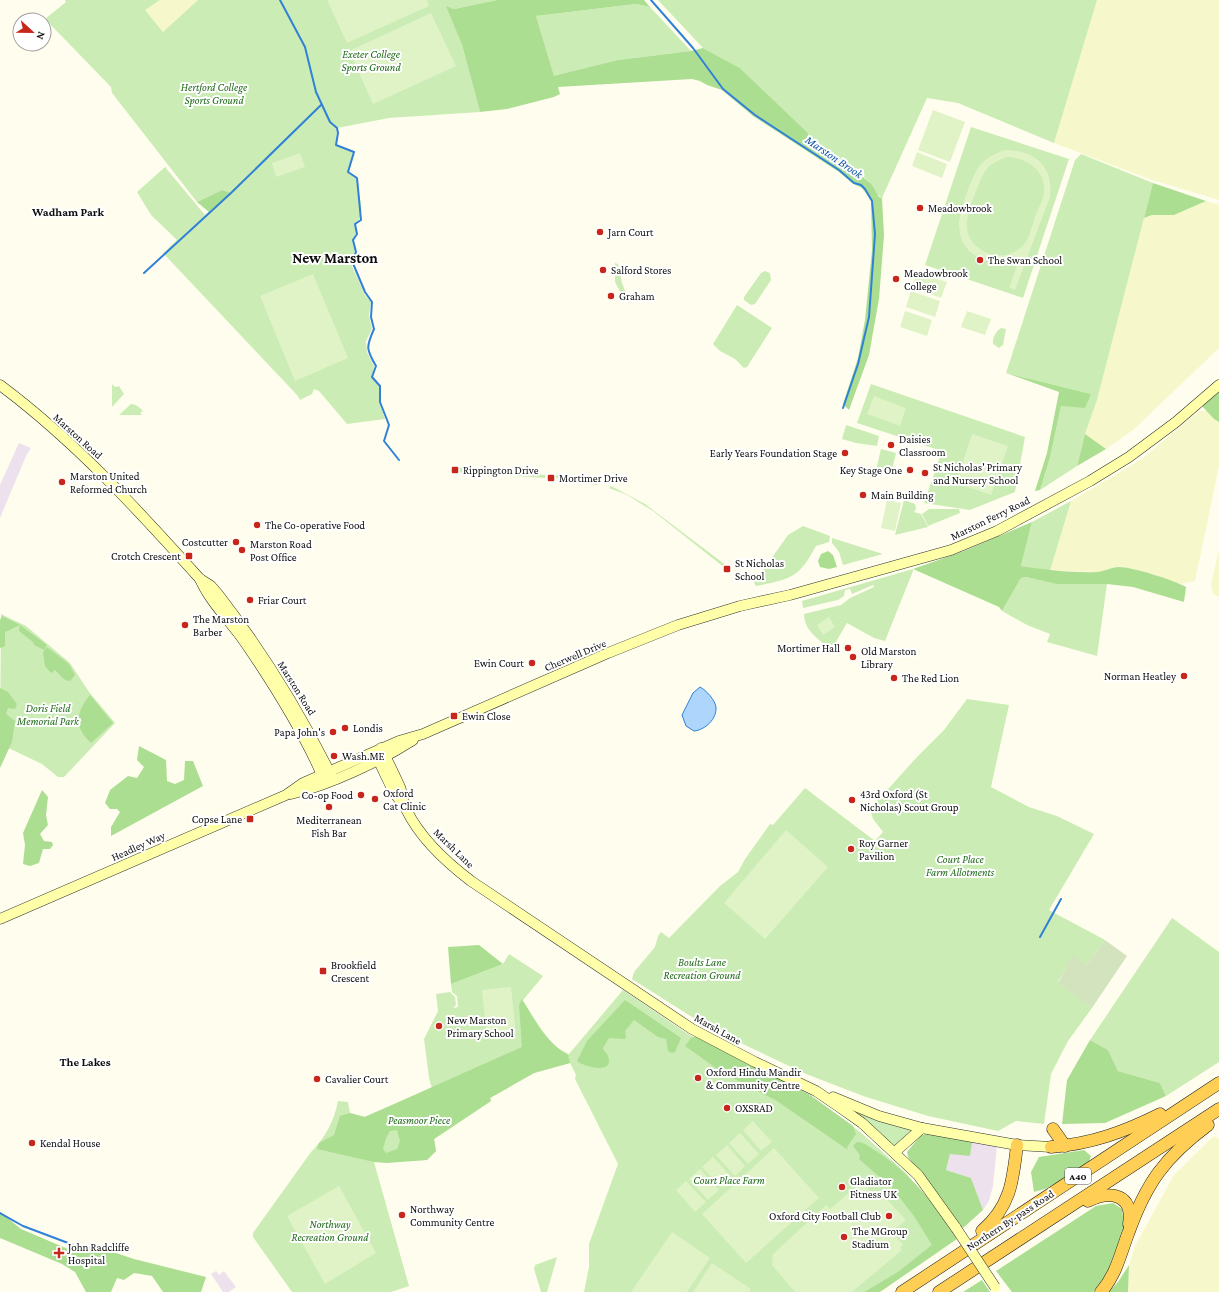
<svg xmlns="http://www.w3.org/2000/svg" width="1219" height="1292" font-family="'Crimson Pro',serif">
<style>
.industrial{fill:#ede1ed}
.farmland{fill:#f6f7cb}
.green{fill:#cbecb4}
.forest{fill:#acde92;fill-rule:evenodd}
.cemetery{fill:#d2e3bd}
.pitch{fill:#dff3c7;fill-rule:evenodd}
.water{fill:#aed5fb;stroke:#3081d7}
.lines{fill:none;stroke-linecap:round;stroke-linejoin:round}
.stream{stroke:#3081d7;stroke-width:2}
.secondary-casing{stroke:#2f2f2f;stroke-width:11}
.trunk-casing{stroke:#1e1e1e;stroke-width:13}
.secondary{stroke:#ffffa9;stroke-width:10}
.trunk{stroke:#ffce55;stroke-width:12}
.secondary-bridge-casing{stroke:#2f2f2f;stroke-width:11;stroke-linecap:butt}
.secondary-bridge{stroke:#ffffa9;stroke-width:10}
.poi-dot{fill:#c7261b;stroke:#fff;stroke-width:1.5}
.labels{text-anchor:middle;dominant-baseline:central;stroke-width:4;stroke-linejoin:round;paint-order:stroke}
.shield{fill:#fff;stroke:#565656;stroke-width:1}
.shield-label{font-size:10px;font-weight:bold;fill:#0d0d0d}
.park-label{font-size:11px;font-style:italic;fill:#206a19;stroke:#fff}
.poi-label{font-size:11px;fill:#0d0d0d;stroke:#fff;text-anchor:start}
.street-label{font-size:11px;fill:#0d0d0d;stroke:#fff}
.water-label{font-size:12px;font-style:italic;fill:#0d53a8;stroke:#fff}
.neighbourhood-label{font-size:12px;font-weight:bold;fill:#0d0d0d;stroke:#fff}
.district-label{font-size:15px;font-weight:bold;fill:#0d0d0d;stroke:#fff}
</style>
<rect width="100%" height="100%" fill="#fffeee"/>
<g class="industrial">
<path d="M 19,443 L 31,448 L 26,456 L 0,518 L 0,485 Z"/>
<path d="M 972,1142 L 997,1145 L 993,1186 L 989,1201 L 983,1210 L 971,1178 L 946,1170 L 950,1154 Z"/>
<path d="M 216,1271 L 219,1275 L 224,1271 L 236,1287 L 229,1292 L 223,1292 L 211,1274 Z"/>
</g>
<g class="farmland">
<path d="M 160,0 L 198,0 L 163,32 L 145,10 Z"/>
<path d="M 1097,0 L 1219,0 L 1219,200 L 1152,180 L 1054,143 Z"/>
<path d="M 1206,201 L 1219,205 L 1219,348 L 1133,430 L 1106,449 L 1085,434 L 1097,400 L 1144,218 L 1152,215 L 1174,215 Z"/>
<path d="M 1199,411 L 1207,411 L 1214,419 L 1219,421 L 1219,466 L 1195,581 L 1180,584 L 1155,575 L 1119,567 L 1099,572 L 1050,571 L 1071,501 L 1142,459 Z"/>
<path d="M 1219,550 L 1219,597 L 1213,594 L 1211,584 Z"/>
<path d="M 1214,1136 L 1219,1139 L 1219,1292 L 1128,1292 L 1129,1265 L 1135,1246 L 1174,1175 Z"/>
</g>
<g class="green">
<path d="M 65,0 L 160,0 L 145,10 L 163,32 L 198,0 L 497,0 L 454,9 L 447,7 L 462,45 L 480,112 L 389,118 L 337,128 L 336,145 L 354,152 L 348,172 L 357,178 C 357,189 364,208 360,217 C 359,220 356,222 355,225 L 357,231 L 353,238 L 355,250 L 351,264 L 365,295 L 371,302 L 369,315 L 372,329 L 366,341 L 367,352 L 374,366 L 372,377 L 379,385 L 379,400 L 385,419 L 347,424 L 319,391 L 314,389 L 312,394 L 300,400 L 297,395 L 163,253 L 177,240 L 151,215 L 137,192 L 165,167 L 205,215 L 230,193 L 222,190 L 197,202 L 112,93 L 111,87 L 45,19 L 66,2 Z"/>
<path d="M 658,0 L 1097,0 L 1054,143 L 958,103 L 927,98 L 882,198 C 875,194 871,183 864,177 C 847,164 827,152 809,139 L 808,133 L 740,68 L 703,48 Z"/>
<path d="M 636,4 L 650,7 L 691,51 L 618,60 L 554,77 L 536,16 Z"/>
<path d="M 971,127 L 1069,159 L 1023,298 L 925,265 Z"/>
<path d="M 1081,154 L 1153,183 L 1097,400 L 1085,434 L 1077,466 L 1040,490 L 1050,458 L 1061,406 L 1091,394 L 1006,373 L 1075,160 Z"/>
<path d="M 615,263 L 618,264 L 622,283 L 626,293 L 623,297 L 615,282 Z"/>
<path d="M 765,271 L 770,273 L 771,280 L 755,304 L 751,305 L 744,300 L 744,297 L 761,273 Z"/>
<path d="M 737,305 L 772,328 L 747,367 L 744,368 L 735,359 L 720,351 L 713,344 Z"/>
<path d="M 1001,328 L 1006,329 L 1003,345 L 999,348 L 993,344 C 992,338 996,331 1001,328 Z"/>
<path d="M 112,384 L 115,387 L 119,386 L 124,394 L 112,407 Z"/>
<path d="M 871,384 L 1025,437 L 1015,492 L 970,510 L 924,503 L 942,451 L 857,423 Z"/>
<path d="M 131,404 C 136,404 139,407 143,411 L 140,413 L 142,415 L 119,415 Z"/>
<path d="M 846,425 L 879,436 L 877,446 L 856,443 L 842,439 Z"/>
<path d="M 881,449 L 896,453 L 891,473 L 876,470 Z"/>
<path d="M 450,467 L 545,475 L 545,478 L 456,472 L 457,469 Z"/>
<path d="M 554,475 L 587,479 L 599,483 L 597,485 L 558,480 L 558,478 L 554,478 Z"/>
<path d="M 611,486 L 645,504 L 727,566 L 729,569 L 725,568 L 653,511 L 627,495 L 609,488 Z"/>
<path d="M 904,500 L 915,504 L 916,509 L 914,512 L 921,514 L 928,527 L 895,535 Z"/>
<path d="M 1071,501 L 1050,571 L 1021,566 L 1032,522 Z"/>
<path d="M 929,509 L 959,509 L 960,513 L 928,526 L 922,514 Z"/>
<path d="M 803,526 L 830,536 L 829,542 L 816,546 C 799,578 791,579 756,586 L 754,583 L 788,535 Z"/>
<path d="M 832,538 L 883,554 L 843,565 L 839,552 L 832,543 Z"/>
<path d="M 913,569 L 913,571 L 885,641 L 874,638 L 847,623 L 831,650 C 819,639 804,631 804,614 L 841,605 L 850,598 L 874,587 L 873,585 L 852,594 L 850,589 L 845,590 L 844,596 L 838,600 L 803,608 L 802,601 Z"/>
<path d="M 1026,577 L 1056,584 L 1107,584 L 1097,656 L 1047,642 L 1050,634 L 1027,625 L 1002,611 L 1021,578 Z"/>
<path d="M 1,614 L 26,626 L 70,663 L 89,692 L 115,723 L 64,777 L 58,777 L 42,764 L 0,744 Z"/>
<path d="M 967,699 L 1009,705 L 991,787 L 1029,807 L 1057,816 L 1094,834 L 1049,910 L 1105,940 L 1087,965 L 1073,956 L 1058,982 L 1092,1008 L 1068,1041 L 1051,1074 L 1044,1124 L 1016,1121 L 998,1131 L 928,1116 L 866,1097 L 806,1074 L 711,1029 L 632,979 L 634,972 L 655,947 L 658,936 L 661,932 L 669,938 L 720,886 L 738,872 L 745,859 L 770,824 L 773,825 L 805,788 L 875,841 L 883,832 L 873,819 L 870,809 L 917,757 L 944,730 Z"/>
<path d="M 1172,918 L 1219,952 L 1219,1062 L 1166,1096 L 1160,1083 L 1118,1071 L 1108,1050 L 1090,1040 Z"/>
<path d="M 509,954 L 543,976 L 519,1005 L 555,1047 L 569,1054 L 623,990 L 688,1034 L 810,1095 L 859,1131 L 906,1173 L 952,1231 L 899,1271 L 864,1292 L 584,1292 L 589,1267 L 589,1244 L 618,1164 L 575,1079 L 576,1075 L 570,1063 L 534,1073 L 490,1098 L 491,1101 L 434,1139 L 436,1151 L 427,1160 L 374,1162 L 409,1286 L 391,1292 L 292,1292 L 253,1237 L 253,1233 L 311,1152 C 324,1139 334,1122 338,1101 L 348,1102 L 350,1113 L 364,1117 L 432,1088 L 429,1078 L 424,1039 L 438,1011 L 436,994 L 450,992 L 455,997 L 456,1005 L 453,1008 L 458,1007 L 457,996 L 452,992 L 451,984 L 503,964 Z"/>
<path d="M 842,1103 L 914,1129 L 896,1146 L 892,1146 Z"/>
<path d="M 557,1257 L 547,1292 L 541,1292 L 534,1269 L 535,1265 Z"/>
</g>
<g class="forest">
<path d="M 497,0 L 644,0 L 650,7 L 636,4 L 536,16 L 554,76 L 618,60 L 691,51 L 703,48 L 740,68 L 808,133 L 809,140 L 863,177 L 872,185 L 879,197 L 882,198 L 884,235 L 879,299 L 869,355 L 849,410 L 843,404 L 858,358 L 865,320 L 872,250 L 871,200 L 862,188 L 852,183 L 839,172 L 753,116 L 722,90 L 707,85 L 700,81 L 692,79 L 558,87 L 560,94 L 554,97 L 507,109 L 480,112 L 462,45 L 446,6 L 454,9 Z"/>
<path d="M 1153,183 L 1206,201 L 1174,215 L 1152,215 L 1144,218 Z"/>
<path d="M 222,190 L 231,193 L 209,212 L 197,202 Z"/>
<path d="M 1006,373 L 1091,394 L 1085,408 L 1061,406 L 1050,458 L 1040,490 L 1035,491 L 1047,453 L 1059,392 Z"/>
<path d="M 1219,389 L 1219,422 L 1214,419 L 1201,405 Z"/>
<path d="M 1085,434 L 1106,449 L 1077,466 Z"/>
<path d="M 1032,522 L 1021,566 C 1047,570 1072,573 1098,572 C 1105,571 1112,567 1119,567 C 1132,567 1174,580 1186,587 L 1184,602 L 1133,587 L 1107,584 L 1056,584 L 1026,577 L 1021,578 L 1002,611 L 999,607 L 913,569 L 964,551 Z"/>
<path d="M 828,551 L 833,555 L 837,567 L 829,569 L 820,567 L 818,561 L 821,554 Z"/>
<path d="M 2,616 L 20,625 L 5,632 L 5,646 L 0,648 L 0,620 Z"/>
<path d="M 20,625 L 47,645 L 44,650 L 34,645 L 33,642 L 19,631 Z"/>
<path d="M 47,647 L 69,664 L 75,675 L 70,681 L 65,680 L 55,670 L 51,673 L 45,666 L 43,652 Z"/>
<path d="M 0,688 L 8,692 L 17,704 L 15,709 L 8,708 L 6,714 L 15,721 L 12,742 L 0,768 Z"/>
<path d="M 90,695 L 113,723 L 91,743 C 74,727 75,714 90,695 Z"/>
<path d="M 139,746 L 166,760 L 167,781 L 175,784 L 184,780 L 185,761 L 193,761 L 203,786 L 111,836 L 111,827 L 120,812 L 117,809 L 110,809 L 105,803 L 110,790 L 128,776 L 137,778 L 144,767 L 137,760 Z"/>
<path d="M 42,790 L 48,797 L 46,815 L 48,825 L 40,834 L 44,841 L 52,842 L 53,845 L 50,849 L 43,849 L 39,863 L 30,866 L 23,864 L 25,845 L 23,833 Z"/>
<path d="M 479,945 L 503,964 L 451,984 L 448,947 Z"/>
<path d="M 522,999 C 536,1021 545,1041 568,1055 L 570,1063 L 534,1073 L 490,1098 L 491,1101 L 434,1139 L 436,1151 L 427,1160 L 387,1163 L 374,1162 L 317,1149 L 319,1143 L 334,1135 L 340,1116 L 350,1113 L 365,1117 L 522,1047 L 519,1005 ZM 397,1130 L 400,1141 L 397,1149 L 386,1153 L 383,1149 L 386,1138 L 390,1131 Z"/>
<path d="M 625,1000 L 681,1038 L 675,1052 L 672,1053 L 668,1051 L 666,1039 L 658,1037 L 634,1020 L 625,1031 L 626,1037 L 625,1039 L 609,1038 L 603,1048 C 604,1052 607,1053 608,1056 C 615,1075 584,1067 577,1061 L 587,1041 Z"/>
<path d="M 698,1036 L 810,1095 L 853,1126 L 856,1134 L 847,1147 L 848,1150 L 777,1101 L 723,1073 L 685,1046 L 691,1038 Z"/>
<path d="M 1090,1040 L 1108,1050 L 1118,1071 L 1160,1083 L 1166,1096 L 1105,1123 L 1062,1124 L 1067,1080 Z"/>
<path d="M 929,1134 L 972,1142 L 970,1156 L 950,1154 L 946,1170 L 971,1178 L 983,1210 L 963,1228 L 908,1157 L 907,1152 L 921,1135 Z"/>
<path d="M 857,1142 C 864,1142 868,1146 874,1150 C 909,1171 935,1204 957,1239 L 880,1292 L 864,1292 L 899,1271 L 932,1245 L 914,1216 L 892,1188 L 859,1159 L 860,1155 L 853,1146 Z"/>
<path d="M 1084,1150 L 1091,1156 L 1088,1165 L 1045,1189 L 1034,1192 L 1031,1172 L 1039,1157 Z"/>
<path d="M 1113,1203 L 1122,1209 L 1125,1231 L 1104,1282 L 1093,1292 L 1012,1292 L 996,1271 L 1096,1206 Z"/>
<path d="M 0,1212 L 21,1229 L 68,1249 L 85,1252 L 88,1246 L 110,1251 L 134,1259 L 206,1277 L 201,1292 L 163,1292 L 152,1276 L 134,1273 L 124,1280 L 117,1278 L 111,1292 L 86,1292 L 75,1272 L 62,1264 L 0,1238 Z"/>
<path d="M 1129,1265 L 1128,1292 L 1109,1292 L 1118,1282 Z"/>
<path d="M 982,1280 L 990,1292 L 963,1292 Z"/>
</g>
<path class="cemetery" d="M 1105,940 L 1127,956 L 1092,1008 L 1058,983 L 1073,955 L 1087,965 Z"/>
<g class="pitch">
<path d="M 327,0 L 427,0 L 429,6 L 347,43 Z"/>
<path d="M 431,13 L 456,66 L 373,104 L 349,51 Z"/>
<path d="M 933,110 L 965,122 L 950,162 L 918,150 Z"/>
<path d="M 1005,150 C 1034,150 1054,166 1050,197 L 1015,290 L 1009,288 L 1020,257 C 993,269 960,259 959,225 C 959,212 972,174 981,164 C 988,157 996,153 1005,150 ZM 1007,157 C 1026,158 1045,169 1044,191 C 1044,199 1039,207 1036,214 C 1033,222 1031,232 1027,240 C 1019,254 999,260 985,252 C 959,238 966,217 975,194 C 978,186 981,177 986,170 C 991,163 999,160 1007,157 Z"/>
<path d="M 917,152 L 947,164 L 942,178 L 912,166 Z"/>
<path d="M 300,153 L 305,167 L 276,177 L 272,163 Z"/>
<path d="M 917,272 L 947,282 L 941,298 L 912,288 Z"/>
<path d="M 313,274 L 348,358 L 295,381 L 260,296 Z"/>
<path d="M 911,291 L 940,301 L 935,317 L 906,307 Z"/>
<path d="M 905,311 L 932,320 L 927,336 L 900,327 Z"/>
<path d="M 967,311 L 991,319 L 985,335 L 961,327 Z"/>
<path d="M 874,396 L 906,408 L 900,426 L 867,414 Z"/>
<path d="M 972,434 L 1008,446 L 991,495 L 956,483 Z"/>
<path d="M 887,500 L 901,503 L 895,531 L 881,528 Z"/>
<path d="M 829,617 L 835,627 L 823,635 L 817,625 Z"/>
<path d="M 786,830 L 828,867 L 765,939 L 724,903 Z"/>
<path d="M 511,987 L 516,1034 L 487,1037 L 482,990 Z"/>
<path d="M 753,1121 L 772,1142 L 761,1151 L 743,1130 Z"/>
<path d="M 740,1133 L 759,1154 L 748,1164 L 729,1143 Z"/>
<path d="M 727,1145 L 745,1166 L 735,1176 L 716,1155 Z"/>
<path d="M 774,1148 L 819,1198 L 746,1263 L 702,1214 Z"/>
<path d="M 713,1157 L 732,1178 L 722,1188 L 702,1167 Z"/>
<path d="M 700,1169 L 719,1190 L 708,1200 L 689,1179 Z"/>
<path d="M 686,1181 L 706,1202 L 695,1212 L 676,1190 Z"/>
<path d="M 863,1182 L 874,1195 L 879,1191 L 906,1220 L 892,1232 L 903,1245 L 900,1248 L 902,1250 L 852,1292 L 795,1292 L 772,1265 L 773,1254 L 826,1205 L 830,1209 L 860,1183 Z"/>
<path d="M 339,1186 L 376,1253 L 325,1284 L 287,1216 Z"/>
<path d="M 672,1232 L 710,1258 L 687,1292 L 631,1292 Z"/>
<path d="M 712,1263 L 751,1289 L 749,1292 L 693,1292 Z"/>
</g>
<path class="water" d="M 700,687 C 706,690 715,700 716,707 C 717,719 705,730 694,731 L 686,726 L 682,715 L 693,693 Z"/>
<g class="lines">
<g class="stream">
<path d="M 280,0 L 305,47 L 316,92 L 330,122 L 337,128 L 338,133 L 336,145 L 354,152 L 348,172 L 357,178 L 361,220 L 355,224 L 357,234 L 353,240 L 356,252 L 352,261 L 365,292 L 372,302 L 371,317 L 374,329 C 366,347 366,349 376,366 L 372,377 L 380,386 L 380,402 L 389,425 L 384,441 L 399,460"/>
<path d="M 651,0 L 693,48 L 723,89 L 755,115 L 839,170 L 854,183 L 861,185 L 865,189 L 872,201 L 875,234 L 869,317 L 858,364 L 843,408"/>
<path d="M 144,273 L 231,193 L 321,105"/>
<path d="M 1040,937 L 1061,899"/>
<path d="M 0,1213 L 23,1226 L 92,1252"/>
</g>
<g class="secondary-casing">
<g id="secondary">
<path d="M 0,385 C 75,441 138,510 200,579 L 211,586 L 218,594 C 263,652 301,714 333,779"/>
<path d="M 200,579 C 210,602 229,620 244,641 C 275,686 304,732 325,782"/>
<path d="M 381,748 C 388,761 394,774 400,787 C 403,795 403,804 407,811 C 421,839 446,862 471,881 L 692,1029 L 755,1062 L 816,1091 L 838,1106 L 862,1123 L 918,1175 L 956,1228"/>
<path d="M 375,753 L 394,793 L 403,804"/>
<path d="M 291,794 C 330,785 380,761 413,740"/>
<path d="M 0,919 L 286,795 L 303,783 L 399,741 L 423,734 L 608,653 L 678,625 L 740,606 L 790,595 L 951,550 L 997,531 L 1090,481 L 1129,457 L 1176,422 L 1219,385"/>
<path d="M 833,1097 L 879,1116 L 922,1128 L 1017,1145 L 1051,1147"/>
<path d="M 895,1152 L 922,1128"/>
</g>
</g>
<g class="trunk-casing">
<g id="trunk">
<path d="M 1053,1129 L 1065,1146"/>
<path d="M 1051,1147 C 1091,1144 1124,1132 1160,1114"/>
<path d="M 1088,1201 C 1110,1190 1134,1194 1129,1224"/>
<path d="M 982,1231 C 1011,1206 1013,1180 1017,1145"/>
<path d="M 902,1292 L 1219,1083"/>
<path d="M 939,1292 L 1219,1109"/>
<path d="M 1101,1292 C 1116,1275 1120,1255 1128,1234 C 1146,1183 1165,1157 1208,1125"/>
</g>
</g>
<use href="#secondary" class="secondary"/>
<use href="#trunk" class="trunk"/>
<g class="secondary-bridge-casing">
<path id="secondary-bridge" d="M 956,1228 L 995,1287"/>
</g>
<use href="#secondary-bridge" class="secondary-bridge"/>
</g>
<g class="poi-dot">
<circle cx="920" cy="208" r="4"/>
<circle cx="600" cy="232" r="4"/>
<circle cx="980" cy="260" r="4"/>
<circle cx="603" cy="270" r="4"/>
<circle cx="896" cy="279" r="4"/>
<circle cx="611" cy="296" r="4"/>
<circle cx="891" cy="445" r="4"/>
<circle cx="845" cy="453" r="4"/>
<rect x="451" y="466" width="8" height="8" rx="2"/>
<circle cx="910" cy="470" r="4"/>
<circle cx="925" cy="473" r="4"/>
<rect x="547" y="474" width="8" height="8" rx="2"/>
<circle cx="62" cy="482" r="4"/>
<circle cx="863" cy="495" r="4"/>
<circle cx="257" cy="525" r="4"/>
<circle cx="236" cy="542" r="4"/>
<circle cx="242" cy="550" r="4"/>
<rect x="185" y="552" width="8" height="8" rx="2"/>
<rect x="723" y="565" width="8" height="8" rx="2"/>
<circle cx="250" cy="600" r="4"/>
<circle cx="185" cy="625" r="4"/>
<circle cx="848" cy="648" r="4"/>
<circle cx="853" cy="657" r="4"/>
<circle cx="532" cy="663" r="4"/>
<circle cx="1184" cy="676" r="4"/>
<circle cx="894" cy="678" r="4"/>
<rect x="450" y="712" width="8" height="8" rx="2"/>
<circle cx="345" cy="728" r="4"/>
<circle cx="333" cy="732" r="4"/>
<circle cx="334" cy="756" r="4"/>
<circle cx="361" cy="795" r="4"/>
<circle cx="375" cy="799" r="4"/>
<circle cx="852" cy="800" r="4"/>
<circle cx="329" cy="807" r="4"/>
<rect x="246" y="815" width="8" height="8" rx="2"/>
<circle cx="851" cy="849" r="4"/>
<rect x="319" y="967" width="8" height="8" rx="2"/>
<circle cx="439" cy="1026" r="4"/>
<circle cx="698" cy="1078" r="4"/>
<circle cx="317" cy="1079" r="4"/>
<circle cx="727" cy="1108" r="4"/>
<circle cx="32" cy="1143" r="4"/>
<circle cx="842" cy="1187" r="4"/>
<circle cx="402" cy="1215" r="4"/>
<circle cx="889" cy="1216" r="4"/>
<circle cx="844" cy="1237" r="4"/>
<path d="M57 1247h4v4h4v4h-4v4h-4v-4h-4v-4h4z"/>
</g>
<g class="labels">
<rect class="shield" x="1065" y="1168" width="26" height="16" rx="3"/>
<g class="shield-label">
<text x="1078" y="1176">A40</text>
</g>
<g class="park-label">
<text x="371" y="54">Exeter College<tspan x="371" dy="13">Sports Ground</tspan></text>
<text x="214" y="87">Hertford College<tspan x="214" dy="13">Sports Ground</tspan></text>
<text x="48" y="708">Doris Field<tspan x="48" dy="13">Memorial Park</tspan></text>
<text x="960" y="859">Court Place<tspan x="960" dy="13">Farm Allotments</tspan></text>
<text x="702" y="962">Boults Lane<tspan x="702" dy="13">Recreation Ground</tspan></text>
<text x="419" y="1120">Peasmoor Piece</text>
<text x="729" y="1180">Court Place Farm</text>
<text x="330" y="1224">Northway<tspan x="330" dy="13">Recreation Ground</tspan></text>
</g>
<g class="poi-label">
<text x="928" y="208">Meadowbrook</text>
<text x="608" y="232">Jarn Court</text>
<text x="988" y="260">The Swan School</text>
<text x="611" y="270">Salford Stores</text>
<text x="904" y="273">Meadowbrook<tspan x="904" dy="13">College</tspan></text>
<text x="619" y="296">Graham</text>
<text x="899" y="439">Daisies<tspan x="899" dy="13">Classroom</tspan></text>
<text x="837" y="453" text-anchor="end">Early Years Foundation Stage</text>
<text x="933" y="467">St Nicholas' Primary<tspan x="933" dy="13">and Nursery School</tspan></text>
<text x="463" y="470">Rippington Drive</text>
<text x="902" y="470" text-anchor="end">Key Stage One</text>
<text x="70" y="476">Marston United<tspan x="70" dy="13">Reformed Church</tspan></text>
<text x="559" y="478">Mortimer Drive</text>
<text x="871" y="495">Main Building</text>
<text x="265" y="525">The Co-operative Food</text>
<text x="228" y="542" text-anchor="end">Costcutter</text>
<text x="250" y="544">Marston Road<tspan x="250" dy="13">Post Office</tspan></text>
<text x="181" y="556" text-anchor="end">Crotch Crescent</text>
<text x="735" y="563">St Nicholas<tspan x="735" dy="13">School</tspan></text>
<text x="258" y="600">Friar Court</text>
<text x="193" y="619">The Marston<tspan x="193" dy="13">Barber</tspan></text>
<text x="840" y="648" text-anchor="end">Mortimer Hall</text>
<text x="861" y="651">Old Marston<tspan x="861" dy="13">Library</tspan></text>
<text x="524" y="663" text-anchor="end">Ewin Court</text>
<text x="1176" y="676" text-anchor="end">Norman Heatley</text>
<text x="902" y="678">The Red Lion</text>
<text x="462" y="716">Ewin Close</text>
<text x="353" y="728">Londis</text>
<text x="325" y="732" text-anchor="end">Papa John's</text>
<text x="342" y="756">Wash.ME</text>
<text x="383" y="793">Oxford<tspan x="383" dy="13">Cat Clinic</tspan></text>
<text x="860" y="794">43rd Oxford (St<tspan x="860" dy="13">Nicholas) Scout Group</tspan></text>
<text x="353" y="795" text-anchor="end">Co-op Food</text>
<text x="242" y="819" text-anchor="end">Copse Lane</text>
<text x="329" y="820" text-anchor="middle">Mediterranean<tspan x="329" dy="13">Fish Bar</tspan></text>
<text x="859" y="843">Roy Garner<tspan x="859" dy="13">Pavilion</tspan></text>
<text x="331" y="965">Brookfield<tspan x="331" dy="13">Crescent</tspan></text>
<text x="447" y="1020">New Marston<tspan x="447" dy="13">Primary School</tspan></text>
<text x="706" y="1072">Oxford Hindu Mandir<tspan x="706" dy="13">&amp; Community Centre</tspan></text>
<text x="325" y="1079">Cavalier Court</text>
<text x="735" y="1108">OXSRAD</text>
<text x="40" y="1143">Kendal House</text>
<text x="850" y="1181">Gladiator<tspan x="850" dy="13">Fitness UK</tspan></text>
<text x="410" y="1209">Northway<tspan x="410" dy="13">Community Centre</tspan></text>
<text x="881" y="1216" text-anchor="end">Oxford City Football Club</text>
<text x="852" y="1231">The MGroup<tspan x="852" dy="13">Stadium</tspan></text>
<text x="68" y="1247">John Radcliffe<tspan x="68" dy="13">Hospital</tspan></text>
</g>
<g class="street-label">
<text transform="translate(78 436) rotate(42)">Marston Road</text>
<text transform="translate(990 518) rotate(-26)">Marston Ferry Road</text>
<text transform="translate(575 655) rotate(-23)">Cherwell Drive</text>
<text transform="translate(297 688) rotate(58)">Marston Road</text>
<text transform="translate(138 846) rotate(-24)">Headley Way</text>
<text transform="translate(454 848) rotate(44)">Marsh Lane</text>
<text transform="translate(718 1029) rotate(29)">Marsh Lane</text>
<text transform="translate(1010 1220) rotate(-33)">Northern By-pass Road</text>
</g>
<g class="water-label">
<text transform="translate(834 157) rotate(34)">Marston Brook</text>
</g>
<g class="neighbourhood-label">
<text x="68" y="212">Wadham Park</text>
<text x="85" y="1062">The Lakes</text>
</g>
<g class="district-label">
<text x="335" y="258">New Marston</text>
</g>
</g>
<g transform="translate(32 32) rotate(112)"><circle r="19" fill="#ffffff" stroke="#9e9e9e"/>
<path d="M0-3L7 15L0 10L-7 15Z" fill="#c7261b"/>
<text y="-6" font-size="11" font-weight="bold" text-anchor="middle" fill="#0d0d0d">N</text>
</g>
</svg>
